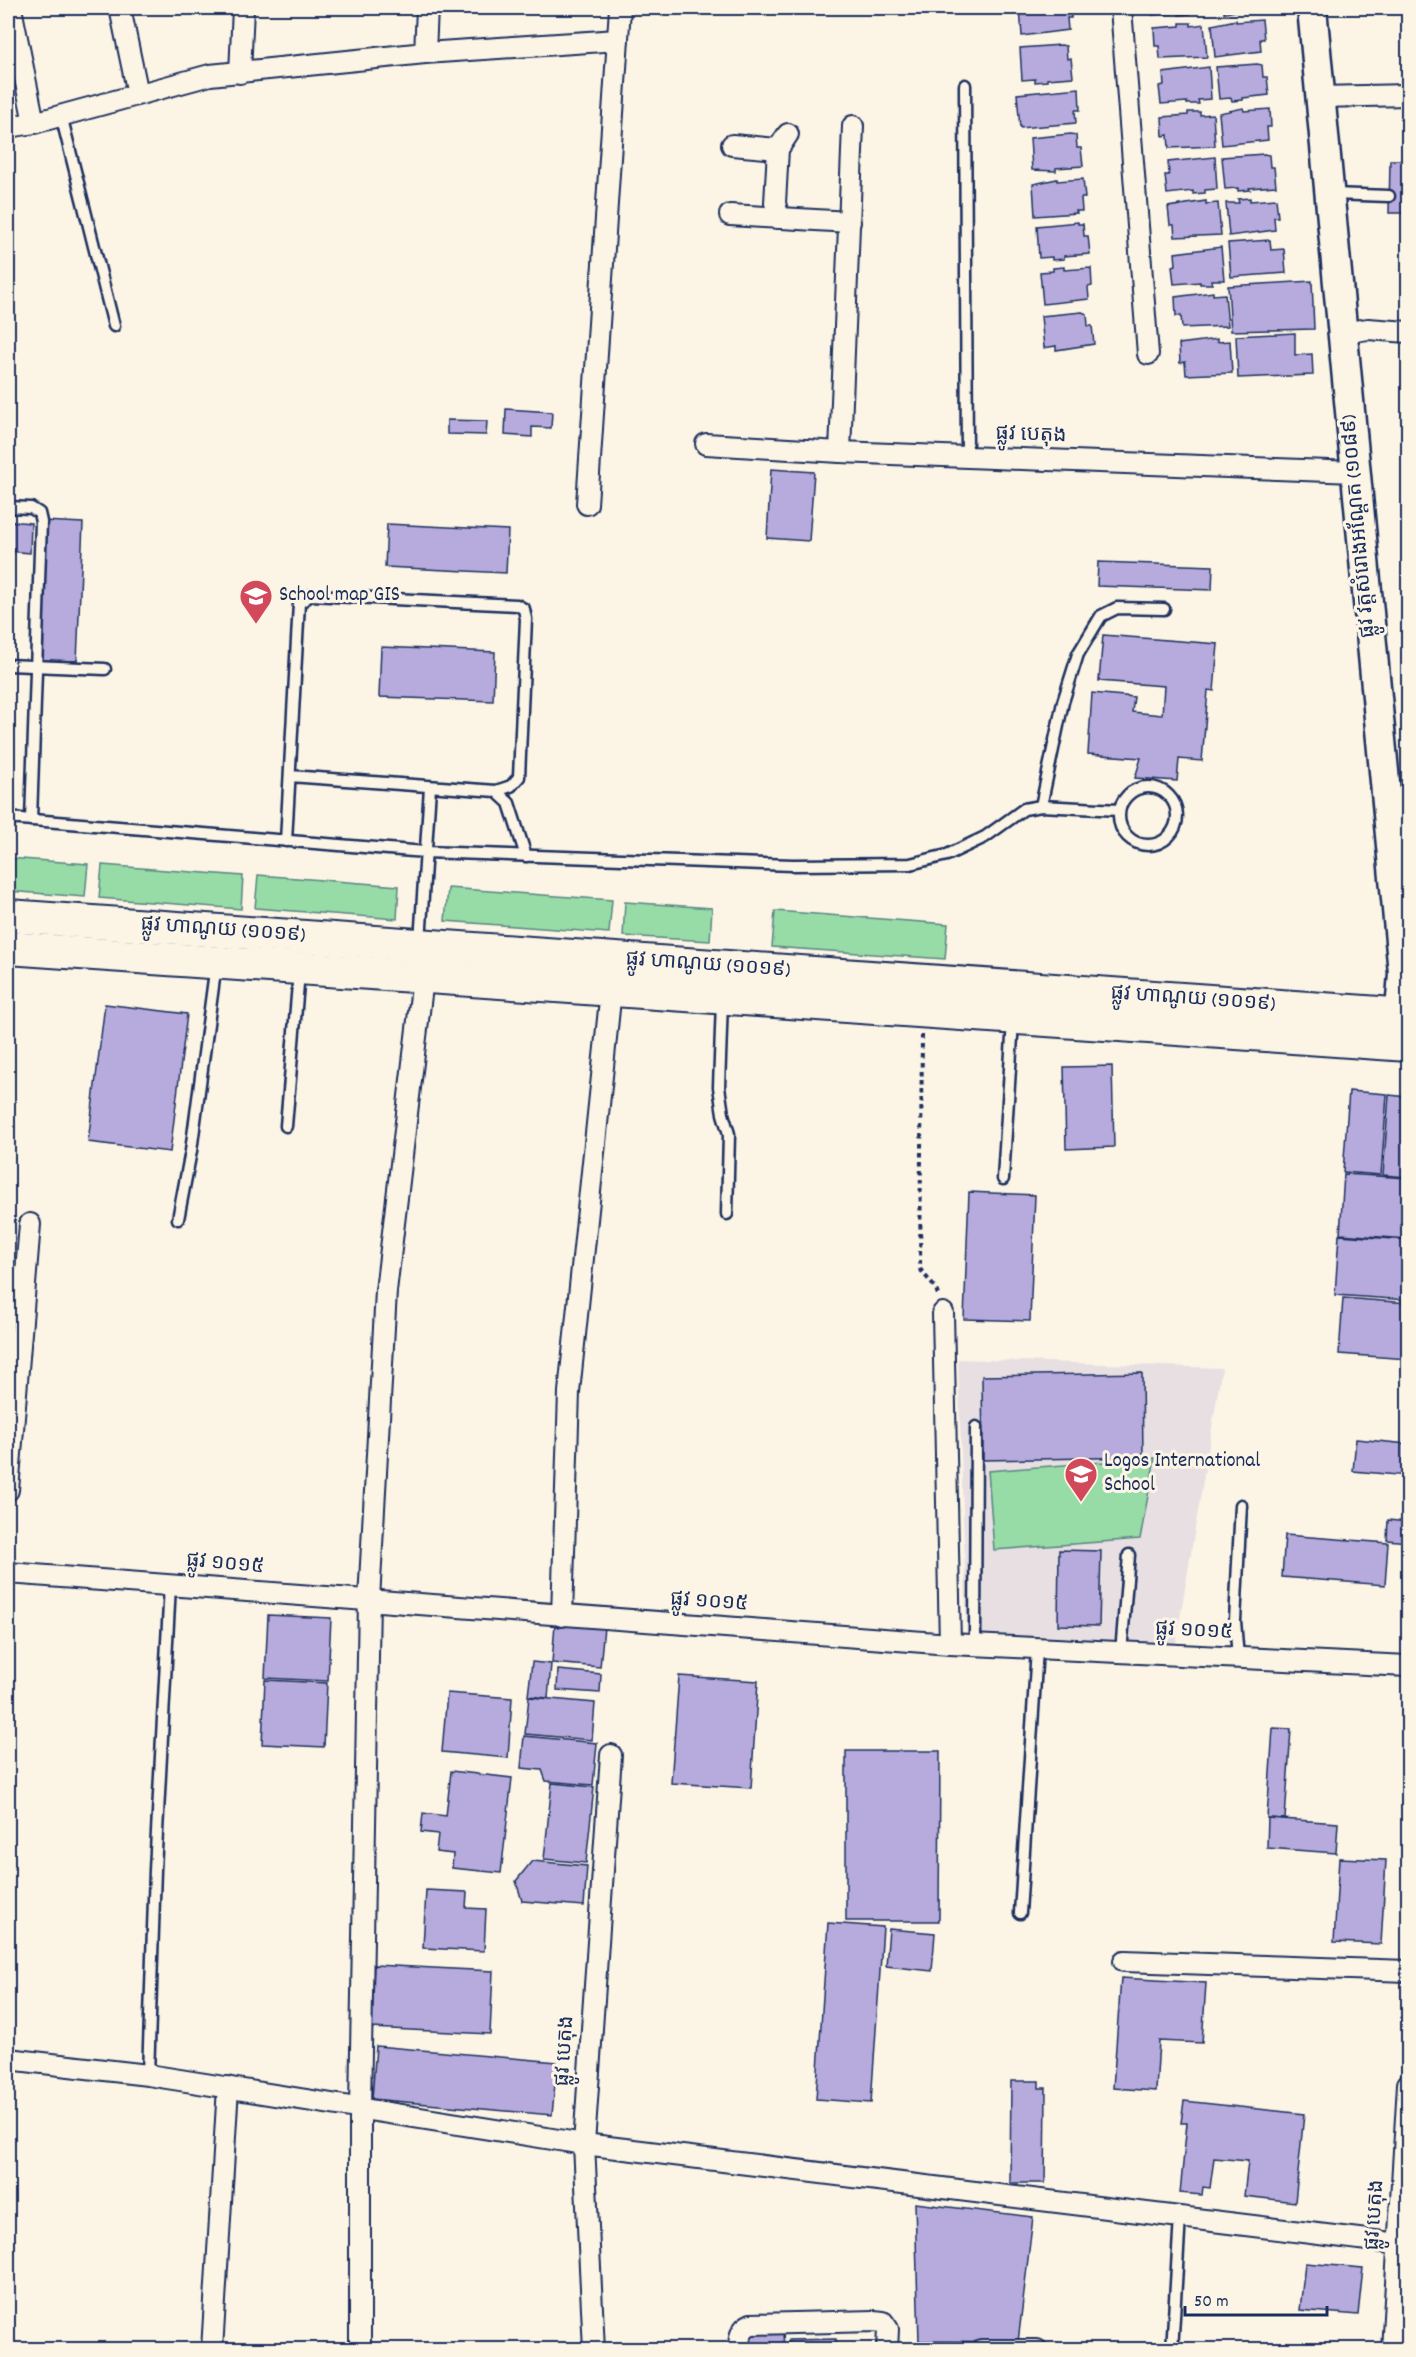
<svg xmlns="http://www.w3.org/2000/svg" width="1416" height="2357" font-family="Dekko,'Noto Sans Khmer',sans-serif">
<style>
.built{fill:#e7dfe2}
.green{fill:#97dba7;stroke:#598582;stroke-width:1.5}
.building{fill:#b6abdc;stroke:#1b2f5e;stroke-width:1.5}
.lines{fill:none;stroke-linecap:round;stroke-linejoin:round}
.lane-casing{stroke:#1b2f5e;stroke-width:15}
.street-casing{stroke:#1b2f5e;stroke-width:24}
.secondary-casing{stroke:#1b2f5e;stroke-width:33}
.primary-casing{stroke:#1b2f5e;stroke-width:36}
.path{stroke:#1b2f5e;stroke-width:4;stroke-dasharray:4.5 4.5;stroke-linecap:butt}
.lane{stroke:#fcf5e5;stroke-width:10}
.street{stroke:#fcf5e5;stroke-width:20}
.secondary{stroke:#fcf5e5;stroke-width:28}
.primary{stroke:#fcf5e5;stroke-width:32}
.labels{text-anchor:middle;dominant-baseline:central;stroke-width:6;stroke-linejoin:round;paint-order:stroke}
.street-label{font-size:21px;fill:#1b2f5e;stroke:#fcf5e5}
.poi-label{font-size:21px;fill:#1b2f5e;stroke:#fcf5e5;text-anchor:start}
</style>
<rect width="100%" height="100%" fill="#fcf5e5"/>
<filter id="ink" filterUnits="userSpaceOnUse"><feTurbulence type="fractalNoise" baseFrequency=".0167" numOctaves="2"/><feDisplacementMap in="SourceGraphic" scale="12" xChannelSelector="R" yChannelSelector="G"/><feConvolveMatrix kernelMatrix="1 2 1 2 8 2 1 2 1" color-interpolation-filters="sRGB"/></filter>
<g filter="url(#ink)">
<path class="built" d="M 958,1359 L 1222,1368 L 1175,1648 L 967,1637 Z"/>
<g class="green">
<path d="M 8,858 L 88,864 L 85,897 L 8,891 Z"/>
<path d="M 102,865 L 243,876 L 241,909 L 99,898 Z"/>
<path d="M 258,875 L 399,886 L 397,919 L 255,908 Z"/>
<path d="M 448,888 L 612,900 L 609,933 L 445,921 Z"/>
<path d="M 625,902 L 712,908 L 710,941 L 623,936 Z"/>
<path d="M 775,911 L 948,924 L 945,959 L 772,947 Z"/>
<path d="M 1155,1458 L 1140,1539 L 994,1550 L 988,1471 Z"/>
</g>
<g class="building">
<path d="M 1020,8 L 1071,8 L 1071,18 L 1067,18 L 1068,30 L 1022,36 Z"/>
<path d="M 1152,8 L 1203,8 L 1203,10 L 1190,11 L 1190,14 L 1179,15 L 1179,13 L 1152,15 Z"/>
<path d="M 1211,8 L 1254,8 L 1235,9 L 1236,11 L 1224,13 L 1224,9 L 1211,10 Z"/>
<path d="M 1236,20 L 1236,22 L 1262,20 L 1264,39 L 1260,39 L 1261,51 L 1215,57 L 1212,25 Z"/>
<path d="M 1180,23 L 1191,23 L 1191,26 L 1204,24 L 1207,57 L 1160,59 L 1159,46 L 1155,46 L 1154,28 L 1180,26 Z"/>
<path d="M 1061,45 L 1066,46 L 1067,59 L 1071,58 L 1073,77 L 1047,79 L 1047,81 L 1035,82 L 1035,79 L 1022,80 L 1020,48 Z"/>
<path d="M 1257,64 L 1262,65 L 1263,77 L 1267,77 L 1269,95 L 1243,98 L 1243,100 L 1232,101 L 1231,98 L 1219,99 L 1216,67 Z"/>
<path d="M 1209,67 L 1211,99 L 1198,100 L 1199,104 L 1187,104 L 1187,102 L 1161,104 L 1159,86 L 1164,85 L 1163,73 Z"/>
<path d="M 1079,88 L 1080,110 L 1075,110 L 1076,123 L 1020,128 L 1017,94 Z"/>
<path d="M 1243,108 L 1244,111 L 1270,109 L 1271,127 L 1267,127 L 1268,140 L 1222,145 L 1219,113 Z"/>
<path d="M 1188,112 L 1200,112 L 1200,115 L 1213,114 L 1215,146 L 1169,148 L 1168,135 L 1163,136 L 1162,117 L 1188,115 Z"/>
<path d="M 1071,134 L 1076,135 L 1077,148 L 1081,148 L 1083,166 L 1056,168 L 1056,171 L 1032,170 L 1030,138 Z"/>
<path d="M 1264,154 L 1269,155 L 1270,167 L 1274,167 L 1276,186 L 1249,188 L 1250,190 L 1238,191 L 1238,188 L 1225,189 L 1222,157 Z"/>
<path d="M 1215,157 L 1217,189 L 1205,190 L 1205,193 L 1193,194 L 1193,191 L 1167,194 L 1165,175 L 1169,175 L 1168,162 Z"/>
<path d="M 1390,160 L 1408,160 L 1408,213 L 1389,213 Z"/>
<path d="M 1057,179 L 1057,181 L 1083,179 L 1085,198 L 1081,198 L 1082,211 L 1076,211 L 1077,213 L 1035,216 L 1033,184 Z"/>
<path d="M 1250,198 L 1250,201 L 1276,199 L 1278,217 L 1274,217 L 1275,230 L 1229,236 L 1226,203 L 1239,203 L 1238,199 Z"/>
<path d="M 1206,201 L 1206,204 L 1218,203 L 1221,235 L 1175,237 L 1174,225 L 1170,225 L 1168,207 Z"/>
<path d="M 1078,222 L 1078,224 L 1083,224 L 1084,236 L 1088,236 L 1090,254 L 1064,256 L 1064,259 L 1052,260 L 1052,257 L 1039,258 L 1037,226 Z"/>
<path d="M 1270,240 L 1271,250 L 1284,249 L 1286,273 L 1231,277 L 1228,243 Z"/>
<path d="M 1221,247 L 1224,280 L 1211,280 L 1212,284 L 1200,284 L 1200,282 L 1174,284 L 1172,266 L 1176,265 L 1175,253 Z"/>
<path d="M 1064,267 L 1064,270 L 1091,268 L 1092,286 L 1088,287 L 1089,299 L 1043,304 L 1040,272 L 1053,271 L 1053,268 Z"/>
<path d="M 1312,281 L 1314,329 L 1231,331 L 1228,286 Z"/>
<path d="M 1213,292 L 1213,295 L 1225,294 L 1228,326 L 1182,328 L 1181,315 L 1176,316 L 1175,297 Z"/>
<path d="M 1082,312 L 1087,314 L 1088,326 L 1092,326 L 1094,344 L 1056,350 L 1056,346 L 1044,348 L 1041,316 Z"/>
<path d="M 1295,333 L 1295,355 L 1312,354 L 1313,375 L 1238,378 L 1236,336 Z"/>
<path d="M 1217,339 L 1217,342 L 1230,341 L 1232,373 L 1186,375 L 1185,362 L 1180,363 L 1179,344 Z"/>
<path d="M 506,409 L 552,412 L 551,428 L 532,427 L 532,437 L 505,435 Z"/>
<path d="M 447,420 L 487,421 L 486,435 L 447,434 Z"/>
<path d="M 771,469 L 814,472 L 809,541 L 767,538 Z"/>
<path d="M 8,521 L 31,523 L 30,553 L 8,551 Z"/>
<path d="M 43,521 L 83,523 L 77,661 L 37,660 Z"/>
<path d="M 387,524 L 508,530 L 506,573 L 385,567 Z"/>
<path d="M 1098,562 L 1213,566 L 1212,590 L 1097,586 Z"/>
<path d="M 1103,635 L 1218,644 L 1214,691 L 1208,690 L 1202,761 L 1179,759 L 1177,781 L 1135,778 L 1141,758 L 1088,754 L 1092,693 L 1134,697 L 1132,712 L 1162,715 L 1164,686 L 1099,681 Z"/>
<path d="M 381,647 L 495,652 L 493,701 L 379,697 Z"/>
<path d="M 105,1004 L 187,1014 L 170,1152 L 88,1142 Z"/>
<path d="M 1112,1066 L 1114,1147 L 1066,1149 L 1064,1067 Z"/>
<path d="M 1349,1091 L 1387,1094 L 1381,1175 L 1343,1172 Z"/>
<path d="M 1389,1095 L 1408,1097 L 1408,1177 L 1383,1175 Z"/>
<path d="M 1344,1174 L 1408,1178 L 1408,1239 L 1340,1234 Z"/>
<path d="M 969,1192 L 1035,1195 L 1030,1321 L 964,1319 Z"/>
<path d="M 1339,1235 L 1408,1240 L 1408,1300 L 1335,1295 Z"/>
<path d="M 1343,1298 L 1408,1303 L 1408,1359 L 1339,1354 Z"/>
<path d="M 1142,1373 L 1143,1457 L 983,1460 L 982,1376 Z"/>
<path d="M 1356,1439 L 1408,1444 L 1408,1476 L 1353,1471 Z"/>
<path d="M 1388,1520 L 1408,1522 L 1408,1542 L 1387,1540 Z"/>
<path d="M 1285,1535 L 1388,1543 L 1385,1585 L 1282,1577 Z"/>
<path d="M 1059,1550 L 1101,1551 L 1099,1626 L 1058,1625 Z"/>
<path d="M 268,1615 L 331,1618 L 328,1681 L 265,1678 Z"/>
<path d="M 555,1623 L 604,1627 L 600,1667 L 552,1663 Z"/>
<path d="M 532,1662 L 551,1664 L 548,1698 L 528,1696 Z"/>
<path d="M 558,1670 L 601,1674 L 600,1693 L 557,1690 Z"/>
<path d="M 679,1676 L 758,1681 L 751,1788 L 671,1783 Z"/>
<path d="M 265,1680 L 327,1683 L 324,1747 L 262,1744 Z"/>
<path d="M 447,1693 L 512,1698 L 508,1758 L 442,1752 Z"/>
<path d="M 529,1697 L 595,1703 L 592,1740 L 525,1734 Z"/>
<path d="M 1273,1728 L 1291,1729 L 1285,1819 L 1267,1818 Z"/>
<path d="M 524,1736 L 597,1743 L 593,1785 L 546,1781 L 542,1770 L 521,1768 Z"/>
<path d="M 846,1751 L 940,1751 L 939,1921 L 846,1921 Z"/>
<path d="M 451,1771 L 512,1778 L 501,1873 L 452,1868 L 453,1854 L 436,1852 L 438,1834 L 421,1832 L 423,1813 L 446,1816 Z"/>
<path d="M 552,1783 L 594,1787 L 586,1863 L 544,1859 Z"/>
<path d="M 1268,1818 L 1338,1823 L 1336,1853 L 1267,1848 Z"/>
<path d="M 1339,1858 L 1386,1860 L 1381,1944 L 1334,1942 Z"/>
<path d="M 532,1861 L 587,1866 L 584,1906 L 522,1901 L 516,1881 Z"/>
<path d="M 426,1890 L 467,1892 L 466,1908 L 486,1909 L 484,1951 L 423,1948 Z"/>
<path d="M 828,1923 L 883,1927 L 871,2103 L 816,2099 Z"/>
<path d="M 889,1929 L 935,1933 L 932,1971 L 886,1966 Z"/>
<path d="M 374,1965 L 493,1971 L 490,2034 L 371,2028 Z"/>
<path d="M 1121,1978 L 1206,1983 L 1202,2043 L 1159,2041 L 1156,2091 L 1113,2088 Z"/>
<path d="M 376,2046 L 557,2062 L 552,2115 L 372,2099 Z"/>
<path d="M 1011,2081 L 1039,2081 L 1039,2088 L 1046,2088 L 1045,2183 L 1010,2183 Z"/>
<path d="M 1184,2101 L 1304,2114 L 1295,2202 L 1244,2196 L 1248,2161 L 1214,2158 L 1210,2188 L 1203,2187 L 1202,2195 L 1180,2193 L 1187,2123 L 1181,2123 Z"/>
<path d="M 915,2203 L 1033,2217 L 1018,2342 L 919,2341 Z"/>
<path d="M 1305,2263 L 1363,2268 L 1358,2315 L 1300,2310 Z"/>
<path d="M 783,2332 L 784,2350 L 742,2350 L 742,2334 Z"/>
<path d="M 836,2339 L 836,2350 L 790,2350 L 789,2340 Z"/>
</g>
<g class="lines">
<g class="lane-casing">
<g id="lane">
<path d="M 965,85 L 967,457"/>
<path d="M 61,115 L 114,326"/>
<path d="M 1332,194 L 1389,196"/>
<path d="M 8,507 L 31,508 L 39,513 L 41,522 L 31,820"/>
<path d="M 8,665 L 105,669"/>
<circle cx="1148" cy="816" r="29"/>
<path d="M 496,791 L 509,803 L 526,856"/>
<path d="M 1041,806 L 1063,702 L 1078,654 L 1101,616 L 1117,608 L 1164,609"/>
<path d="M 8,818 L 425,852 L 793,865 L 910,864 L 947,855 L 985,837 L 1024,809 L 1041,806 L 1119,810"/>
<path d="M 286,841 L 299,603 L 311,595 L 517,605 L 524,609 L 526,619 L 519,777 L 511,786 L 496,791 L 290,776"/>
<path d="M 420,942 L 430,787"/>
<path d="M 722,1001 L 719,1087 L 723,1114 L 729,1134 L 727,1214"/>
<path d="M 286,1126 L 299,972"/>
<path d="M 1003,1179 L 1013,1021"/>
<path d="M 178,1219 L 191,1151 L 216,964"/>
<path d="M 975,1646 L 976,1427"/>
<path d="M 1121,1653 L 1129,1555"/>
<path d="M 1238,1658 L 1235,1621 L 1241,1505"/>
<path d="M 1020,1913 L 1037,1649"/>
<path d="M 148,2075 L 155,1870 L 170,1585"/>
<path d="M 1172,2350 L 1180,2217"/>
</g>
</g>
<g class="street-casing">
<g id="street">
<path d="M 11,8 L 34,123"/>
<path d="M 120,8 L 138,94"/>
<path d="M 1121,8 L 1148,354"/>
<path d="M 425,53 L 427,8"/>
<path d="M 240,73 L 243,8"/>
<path d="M 1320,97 L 1408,95"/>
<path d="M 8,127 L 34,123 L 210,75 L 425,53 L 618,40"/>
<path d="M 732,145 L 778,149"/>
<path d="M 730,215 L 850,222"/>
<path d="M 779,218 L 775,203 L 778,149 L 788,134"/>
<path d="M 1342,333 L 1368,329 L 1408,332"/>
<path d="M 706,444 L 840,452 L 1355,472"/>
<path d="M 840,452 L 853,126"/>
<path d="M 587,504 L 620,8"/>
<path d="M 943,1313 L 950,1644"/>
<path d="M 8,1490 L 30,1224"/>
<path d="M 8,1573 L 950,1644 L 1408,1666"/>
<path d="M 562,1616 L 569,1392 L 611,990"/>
<path d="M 1124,1961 L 1408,1971"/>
<path d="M 8,2059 L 148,2075 L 584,2144 L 1408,2245"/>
<path d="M 212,2350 L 228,2087"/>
<path d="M 360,2350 L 360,2107 L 369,1600 L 386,1291 L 423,978 L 422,966"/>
<path d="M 594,2350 L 584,2144 L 611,1755"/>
<path d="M 739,2350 C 739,2338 740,2329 751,2324 L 874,2321 L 883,2322 L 888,2329 L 887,2350"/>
<path d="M 981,2350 L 1037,2350"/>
<path d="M 1392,2350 L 1408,2084"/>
</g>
</g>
<g class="secondary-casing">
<path id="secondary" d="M 1312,8 L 1403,973 L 1398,1036"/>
</g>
<g class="primary-casing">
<g id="primary">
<path d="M 8,916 L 1408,1015"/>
<path d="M 8,948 L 1408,1045"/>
</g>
</g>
<path class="path" d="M 922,1035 L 920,1269 L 936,1289 L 939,1298"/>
<use href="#lane" class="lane"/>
<use href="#street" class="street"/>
<use href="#secondary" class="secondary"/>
<use href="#primary" class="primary"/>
</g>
</g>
<defs>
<g id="school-pin" transform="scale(1.725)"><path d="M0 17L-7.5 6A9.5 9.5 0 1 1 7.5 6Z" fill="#d1495b" stroke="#fcf5e5"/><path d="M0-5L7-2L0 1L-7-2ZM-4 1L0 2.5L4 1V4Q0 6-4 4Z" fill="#fff"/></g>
</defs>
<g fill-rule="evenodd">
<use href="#school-pin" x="256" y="596"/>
<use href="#school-pin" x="1081" y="1474"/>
</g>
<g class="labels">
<g class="street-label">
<text transform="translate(1031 436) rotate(2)">ផ្លូវ បេតុង</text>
<text transform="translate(1360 526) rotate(-95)">ផ្លូវ វត្តសំរោងអណ្ដែត (១០៨៩)</text>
<text transform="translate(223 931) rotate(4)">ផ្លូវ ហាណូយ (១០១៩)</text>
<text transform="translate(708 966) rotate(4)">ផ្លូវ ហាណូយ (១០១៩)</text>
<text transform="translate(1193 1000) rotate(4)">ផ្លូវ ហាណូយ (១០១៩)</text>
<text transform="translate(225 1565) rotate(5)">ផ្លូវ ១០១៥</text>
<text transform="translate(709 1603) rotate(4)">ផ្លូវ ១០១៥</text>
<text transform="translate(1194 1632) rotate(3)">ផ្លូវ ១០១៥</text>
<text transform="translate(566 2051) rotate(-86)">ផ្លូវ បេតុង</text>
<text transform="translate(1376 2215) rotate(-86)">ផ្លូវ បេតុង</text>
</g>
<g class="poi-label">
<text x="279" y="596">School map GIS</text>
<text x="1104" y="1462">Logos International<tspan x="1104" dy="24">School</tspan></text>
</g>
</g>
<rect width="1416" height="2357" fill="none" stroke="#fcf5e5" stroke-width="30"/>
<rect x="15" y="15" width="1386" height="2327" fill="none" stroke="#1b2f5e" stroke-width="2" filter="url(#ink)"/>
<path d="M1185 2306v9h142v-9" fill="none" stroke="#1b2f5e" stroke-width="3"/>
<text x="1194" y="2306" font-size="18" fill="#1b2f5e" stroke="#fcf5e5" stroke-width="4.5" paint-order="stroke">50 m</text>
</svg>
